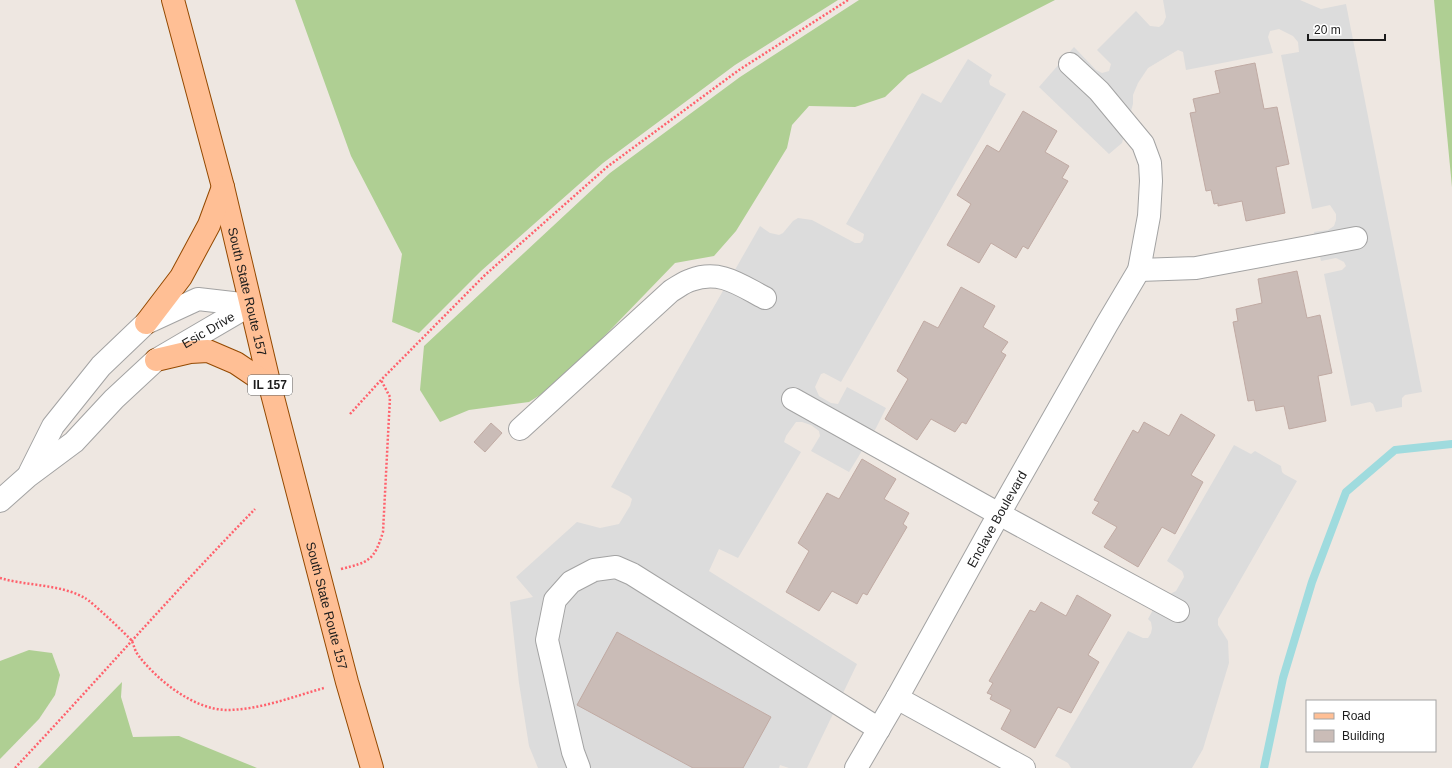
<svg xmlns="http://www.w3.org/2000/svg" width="1452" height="768" font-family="Arial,sans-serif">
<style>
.forest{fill:#afcf93}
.parking{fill:#dcdcdc}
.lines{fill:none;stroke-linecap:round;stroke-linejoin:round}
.stream{stroke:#9fdbde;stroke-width:8}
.building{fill:#cabcb7;stroke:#c0aaa3}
.minor-casing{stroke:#a3a3a3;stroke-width:24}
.major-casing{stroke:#944900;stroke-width:24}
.path{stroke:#ff616c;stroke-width:2.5;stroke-dasharray:2 2;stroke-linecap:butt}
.minor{stroke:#fff;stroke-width:22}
.major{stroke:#ffbf95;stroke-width:22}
.labels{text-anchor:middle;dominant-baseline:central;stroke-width:3.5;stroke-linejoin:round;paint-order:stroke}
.shield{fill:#fff;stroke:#606060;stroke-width:1}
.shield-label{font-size:12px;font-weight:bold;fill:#1c1c1c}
.street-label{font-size:13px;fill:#1c1c1c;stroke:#fff}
</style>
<rect width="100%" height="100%" fill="#eee7e1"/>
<g class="forest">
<path d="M 295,0 L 838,0 L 735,65 L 603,163 L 481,271 L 419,333 L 392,322 L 402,254 L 351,156 Z"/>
<path d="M 859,0 L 1055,0 L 908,75 L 885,97 L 855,107 L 809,106 L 792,125 L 787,148 L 736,231 L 714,256 L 675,263 L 559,383 L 529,402 L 469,410 L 440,422 L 420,390 L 424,346 L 610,173 L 740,77 Z"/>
<path d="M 1434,0 L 1452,0 L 1452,187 Z"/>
<path d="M 29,650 L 52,653 L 60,675 L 55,695 L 39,719 L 0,759 L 0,661 Z"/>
<path d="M 122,682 L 121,697 L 133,737 L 179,736 L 257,768 L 38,768 Z"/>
</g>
<g class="parking">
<path d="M 1163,0 L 1300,0 L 1321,9 L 1346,4 L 1422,392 L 1405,395 L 1402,398 L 1402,407 L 1376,412 L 1373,404 L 1370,402 L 1351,406 L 1324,274 L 1342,270 L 1346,266 L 1344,262 L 1336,258 L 1321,261 L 1314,232 L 1328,230 L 1334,226 L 1336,220 L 1336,214 L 1330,205 L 1312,209 L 1281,55 L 1299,52 L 1298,42 L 1293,36 L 1279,29 L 1270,31 L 1268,37 L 1273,53 L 1186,70 L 1183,52 L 1178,50 L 1148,68 L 1138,83 L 1133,95 L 1133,104 L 1122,143 L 1109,154 L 1039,87 L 1074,47 L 1096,70 L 1102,73 L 1109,71 L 1111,64 L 1097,50 L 1136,11 L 1150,26 L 1159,27 L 1163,24 L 1166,17 Z"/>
<path d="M 968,59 L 992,75 L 989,81 L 990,85 L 1006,94 L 841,382 L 824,373 L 821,374 L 815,387 L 819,396 L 831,403 L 838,404 L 847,387 L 886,408 L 876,428 L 849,472 L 811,451 L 820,436 L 819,431 L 811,425 L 802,422 L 796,422 L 786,436 L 784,442 L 801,452 L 738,558 L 719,549 L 709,571 L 857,664 L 807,768 L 789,768 L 780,765 L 779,768 L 538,768 L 529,746 L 519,683 L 510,602 L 533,597 L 516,577 L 577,522 L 600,528 L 619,524 L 630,506 L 632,499 L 629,496 L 611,487 L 760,226 L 770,233 L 779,235 L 783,233 L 793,221 L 798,218 L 812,220 L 855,243 L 860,243 L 863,240 L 864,234 L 846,224 L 922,93 L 941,103 Z"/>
<path d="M 1234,445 L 1249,453 L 1251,454 L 1255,451 L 1281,466 L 1282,472 L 1284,474 L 1297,481 L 1218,619 L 1218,625 L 1228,641 L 1229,663 L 1203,749 L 1192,768 L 1071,768 L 1068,763 L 1055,756 L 1128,631 L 1143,638 L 1148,638 L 1151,633 L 1152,628 L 1151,622 L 1148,619 L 1162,593 L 1170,594 L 1176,591 L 1184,577 L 1183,573 L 1182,571 L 1167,561 Z"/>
</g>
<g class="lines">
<path class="stream" d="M 1264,768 L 1283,678 L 1312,582 L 1346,492 L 1395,450 L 1452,444"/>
</g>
<g class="building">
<path d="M 1255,63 L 1264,109 L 1277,107 L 1289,164 L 1276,167 L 1285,213 L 1246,221 L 1242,201 L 1218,206 L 1218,203 L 1214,204 L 1211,190 L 1206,191 L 1190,113 L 1196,112 L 1193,99 L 1220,93 L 1215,71 Z"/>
<path d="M 1023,111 L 1057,131 L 1045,152 L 1069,166 L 1062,178 L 1068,181 L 1028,249 L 1023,246 L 1016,258 L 991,243 L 979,263 L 947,245 L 971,204 L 957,195 L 987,145 L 999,152 Z"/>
<path d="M 1297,271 L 1307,318 L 1320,315 L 1332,373 L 1318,376 L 1326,421 L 1289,429 L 1284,406 L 1256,411 L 1254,400 L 1248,401 L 1233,322 L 1238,321 L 1236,309 L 1262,303 L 1258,279 Z"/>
<path d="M 961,287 L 995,306 L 983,327 L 1008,342 L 1001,352 L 1006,355 L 966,424 L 962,422 L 955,432 L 931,419 L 917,440 L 885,419 L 908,379 L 897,371 L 924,321 L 938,328 Z"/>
<path d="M 1181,414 L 1215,435 L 1191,475 L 1203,482 L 1175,534 L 1162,527 L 1138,567 L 1104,547 L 1117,527 L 1092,513 L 1099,502 L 1094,500 L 1133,430 L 1138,433 L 1144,422 L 1169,436 Z"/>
<path d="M 491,423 L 502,433 L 485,452 L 474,442 Z"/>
<path d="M 862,459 L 896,479 L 884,499 L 909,513 L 903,524 L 907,527 L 867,595 L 863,593 L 857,604 L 832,591 L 819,611 L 786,592 L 809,551 L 798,543 L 827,493 L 839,499 Z"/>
<path d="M 1077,595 L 1111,615 L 1088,655 L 1099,662 L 1071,713 L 1058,707 L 1035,748 L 1001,729 L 1011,710 L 990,699 L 992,695 L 987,693 L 993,683 L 989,681 L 1030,610 L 1035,612 L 1041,602 L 1066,616 Z"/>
<path d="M 617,632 L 771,717 L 743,768 L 693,768 L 577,705 Z"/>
</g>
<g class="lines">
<g class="minor-casing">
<g id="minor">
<path d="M 1139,270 L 1196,268 L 1356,238"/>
<path d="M 793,399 L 999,514 L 1178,611"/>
<path d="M 520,429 L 671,291 C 678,287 684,282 691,280 C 720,269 740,285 765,298"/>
<path d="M 30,472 L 53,426 L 101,366 L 146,323 L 198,299 L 250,305"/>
<path id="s1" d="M 0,501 L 27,477 L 74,442 L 114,399 L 156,360 L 250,305"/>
<path d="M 897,698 L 1024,768"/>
<path d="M 579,768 L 573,752 L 547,640 L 555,600 L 571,582 L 594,570 L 616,567 L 632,574 L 879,729"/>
<path id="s2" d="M 856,768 L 897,698 L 999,514 L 1107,324 L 1139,270 L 1149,216 L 1151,181 L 1150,163 L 1143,144 L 1099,91 L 1070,64"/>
</g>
</g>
<g class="major-casing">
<g id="major">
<path id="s3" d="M 173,0 L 223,187 L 270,386 L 347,682 L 372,768"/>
<path d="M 146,323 L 181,277 L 209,225 L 223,187"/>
<path d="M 156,360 L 190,352 L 208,351 L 236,363 L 270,386"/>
</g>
</g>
<g class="path">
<path d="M 350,414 L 381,380 L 485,275 L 607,167 L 739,70 L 848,0"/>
<path d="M 341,569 C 369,562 374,561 383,532 L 390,397 L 381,380"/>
<path d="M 0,578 C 27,586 60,584 85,598 C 91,601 128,636 132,641 C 134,646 135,651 138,655 C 157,680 193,709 226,710 C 259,710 292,697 324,688"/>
<path d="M 15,768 C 96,682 173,593 255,509"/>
</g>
<use href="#minor" class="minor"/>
<use href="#major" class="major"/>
</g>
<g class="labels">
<rect class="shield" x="248" y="375" width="44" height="20" rx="3"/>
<g class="shield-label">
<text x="270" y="385">IL 157</text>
</g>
<g class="street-label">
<text stroke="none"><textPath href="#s3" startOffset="301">South State Route 157</textPath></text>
<text stroke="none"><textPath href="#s1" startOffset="271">Esic Drive</textPath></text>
<text stroke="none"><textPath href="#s2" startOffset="286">Enclave Boulevard</textPath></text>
<text stroke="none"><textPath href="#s3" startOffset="625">South State Route 157</textPath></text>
</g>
</g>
<rect x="1306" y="700" width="130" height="52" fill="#ffffff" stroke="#a4a4a4"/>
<rect x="1314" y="713" width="20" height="6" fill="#ffbf95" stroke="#a4a4a4"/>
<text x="1342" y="720" font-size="12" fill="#1c1c1c">Road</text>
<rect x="1314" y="730" width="20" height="12" fill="#cabcb7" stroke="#a4a4a4"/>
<text x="1342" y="740" font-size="12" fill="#1c1c1c">Building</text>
<path d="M1308 34v6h77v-6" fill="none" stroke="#1c1c1c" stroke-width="2"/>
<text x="1314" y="34" font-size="12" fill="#1c1c1c" stroke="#ffffff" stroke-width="3" paint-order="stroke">20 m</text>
</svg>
